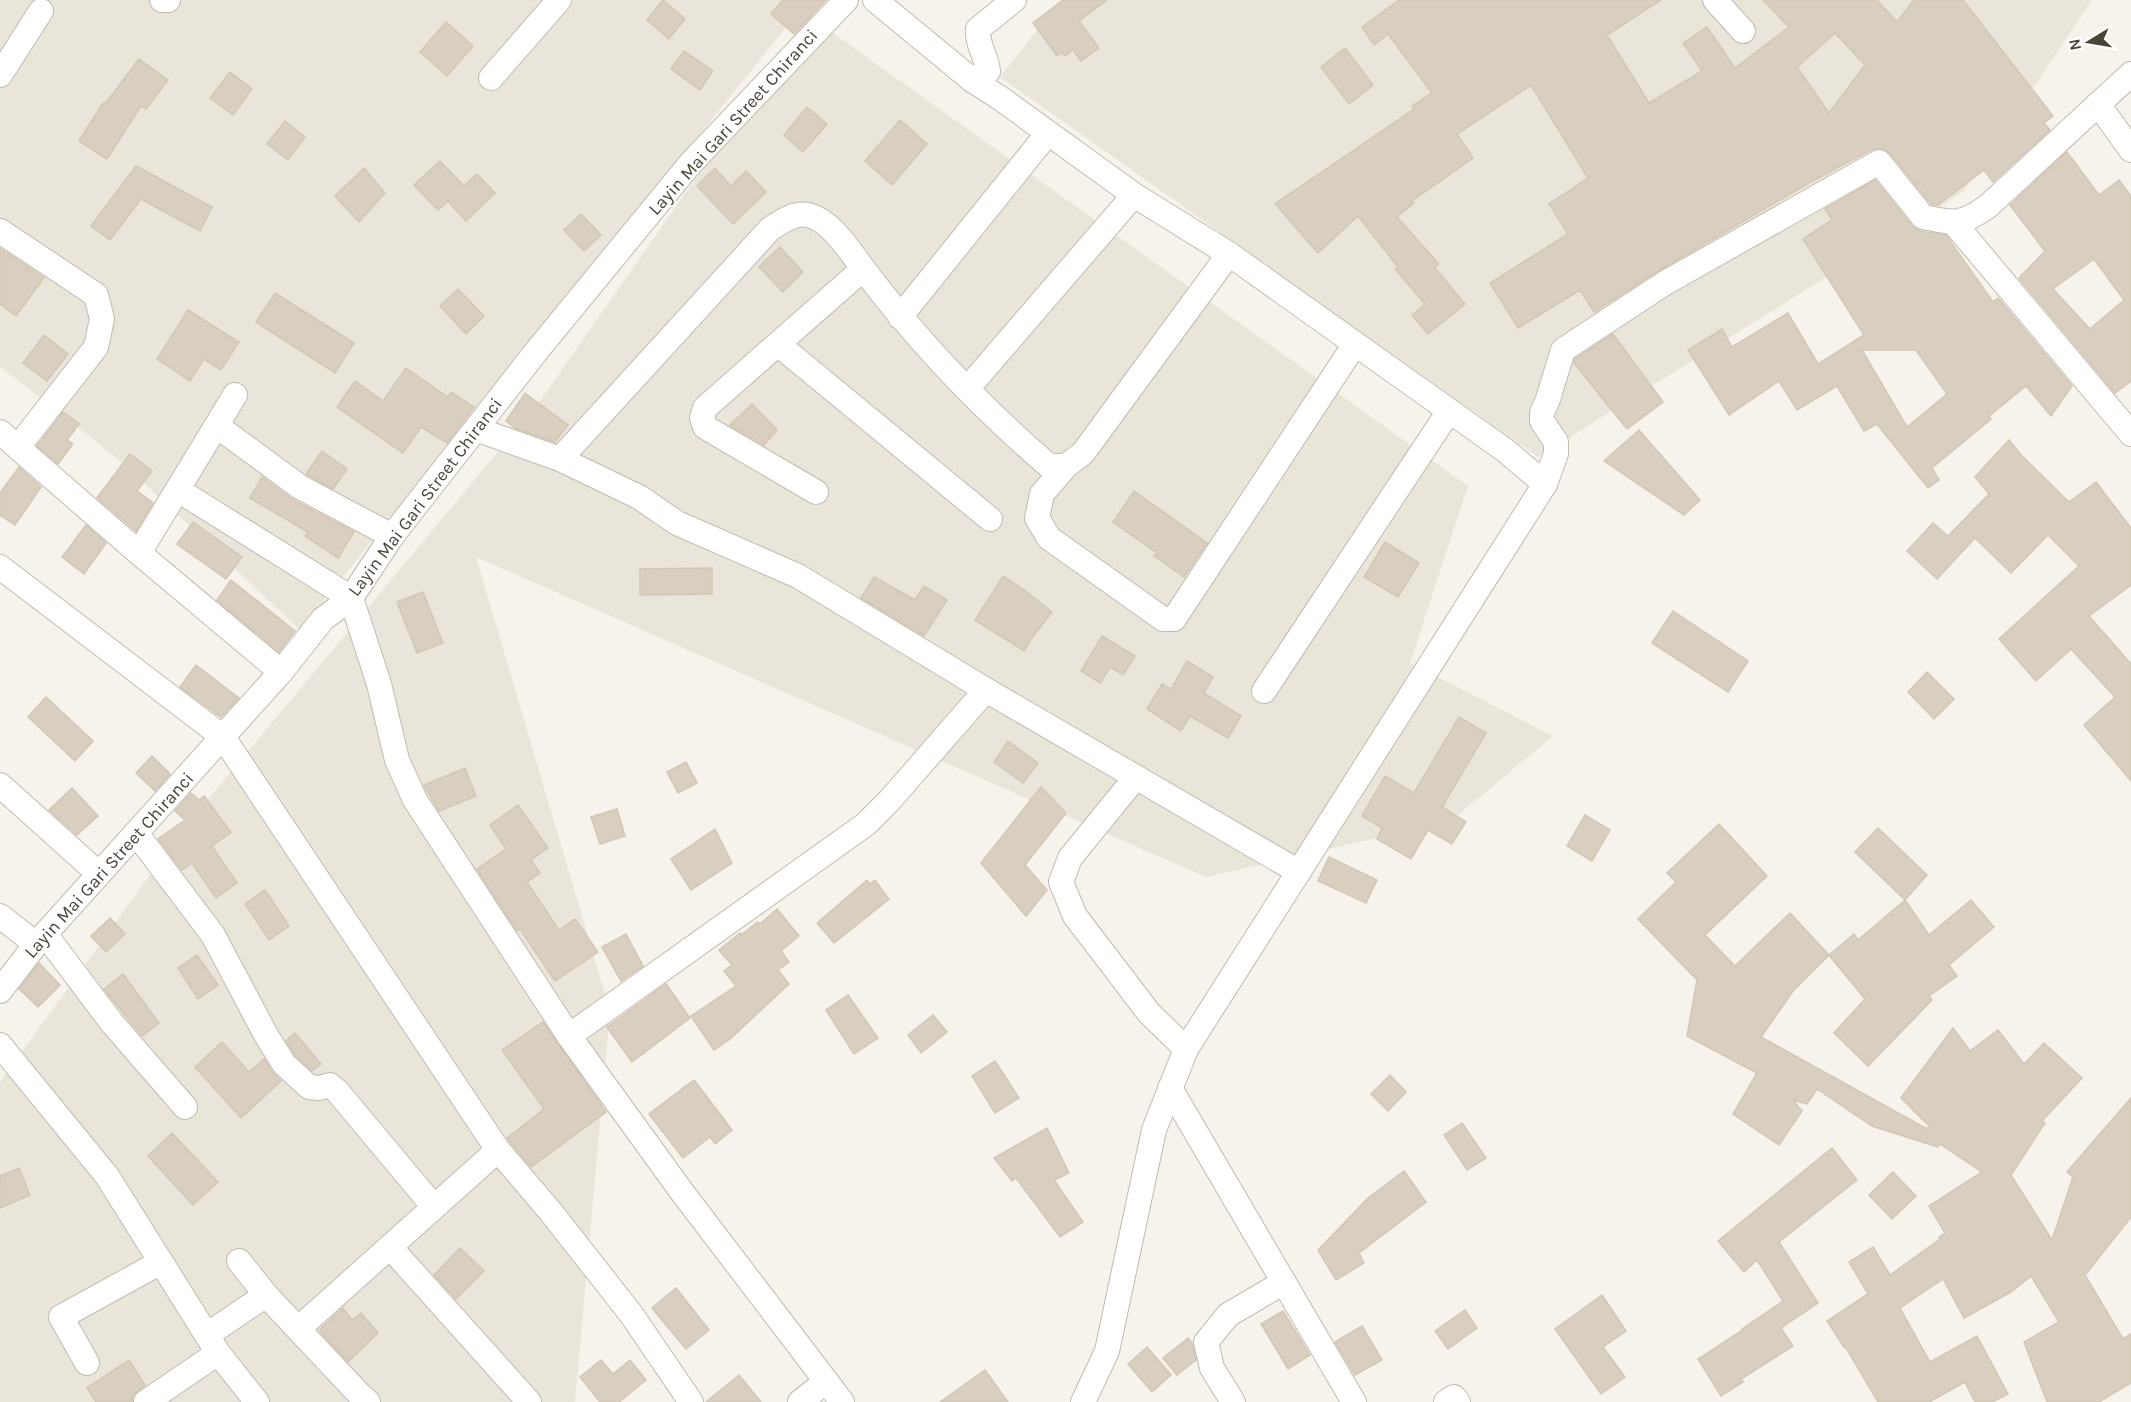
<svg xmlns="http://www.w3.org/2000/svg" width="2131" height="1402" font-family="Karla,sans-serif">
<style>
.residential{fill:#eae5da}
.building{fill:#d8cfc1;stroke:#d3c7b4;stroke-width:1.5;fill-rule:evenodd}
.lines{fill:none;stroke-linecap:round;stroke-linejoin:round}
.street-casing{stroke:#c2bbae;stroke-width:26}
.street{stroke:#fff;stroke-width:24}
.labels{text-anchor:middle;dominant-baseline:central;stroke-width:4.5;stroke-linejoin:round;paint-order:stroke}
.street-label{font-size:18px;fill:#4b4439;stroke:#fff}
</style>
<rect width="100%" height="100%" fill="#f6f3ec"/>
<g class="residential">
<path d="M 0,0 L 808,0 L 300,630 L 124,464 L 0,366 Z"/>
<path d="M 1061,0 L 2092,0 L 1963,192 L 1538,457 L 1000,77 Z"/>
<path d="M 809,16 L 1468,486 L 1410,663 L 1553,736 L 1451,821 L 1206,877 L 476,557 L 610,1011 L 575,1402 L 0,1402 L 0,1082 L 184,828 L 538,404 Z"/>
</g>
<g class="building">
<path d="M 663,0 L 685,19 L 669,39 L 647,20 Z"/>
<path d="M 783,0 L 826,0 L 794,34 L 771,14 Z"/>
<path d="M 1063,0 L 1107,0 L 1079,21 L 1099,48 L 1081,61 L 1073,50 L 1065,56 L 1062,52 L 1057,56 L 1033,23 Z"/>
<path d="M 1399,0 L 1661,0 L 1607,35 L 1649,103 L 1702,71 L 1683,43 L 1707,27 L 1735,68 L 1789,27 L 1763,0 L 1877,0 L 1897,22 L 1914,0 L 1963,0 L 2053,116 L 2044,123 L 2050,130 L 1993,182 L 1984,170 L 1938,205 L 1931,204 L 1890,153 L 1884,149 L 1872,149 L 1809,183 L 1658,271 L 1594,312 L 1580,290 L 1518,328 L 1490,283 L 1568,234 L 1549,204 L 1588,178 L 1531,85 L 1457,134 L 1473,158 L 1412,201 L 1414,203 L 1397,217 L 1439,264 L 1435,268 L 1465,304 L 1428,334 L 1412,315 L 1425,304 L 1395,269 L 1398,267 L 1358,216 L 1318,253 L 1275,204 L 1414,109 L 1412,106 L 1432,93 L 1388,34 L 1374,45 L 1362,27 ZM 1835,33 L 1865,65 L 1829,113 L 1797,67 Z"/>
<path d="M 446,22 L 473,46 L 447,76 L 420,52 Z"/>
<path d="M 1345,48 L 1373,85 L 1349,104 L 1321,67 Z"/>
<path d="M 684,51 L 713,71 L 700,90 L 671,69 Z"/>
<path d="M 139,59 L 168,80 L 146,109 L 141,106 L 107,159 L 79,141 L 103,103 L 105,104 Z"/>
<path d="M 230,72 L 252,89 L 233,115 L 210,98 Z"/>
<path d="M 807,107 L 827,124 L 803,152 L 784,135 Z"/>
<path d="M 900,120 L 927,144 L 892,185 L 865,161 Z"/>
<path d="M 285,121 L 305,137 L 288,160 L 267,144 Z"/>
<path d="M 2067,152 L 2099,195 L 2119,180 L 2131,196 L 2131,381 L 2115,393 L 2019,278 L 2045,251 L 2010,205 ZM 2094,259 L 2124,300 L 2090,329 L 2053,289 Z"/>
<path d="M 440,161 L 464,186 L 477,174 L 495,193 L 466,221 L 448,201 L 438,210 L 414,185 Z"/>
<path d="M 136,166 L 212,207 L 200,231 L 141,199 L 110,240 L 91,226 Z"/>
<path d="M 364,168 L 385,193 L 359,222 L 335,196 Z"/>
<path d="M 715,168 L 731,186 L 746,171 L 766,192 L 733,224 L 697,186 Z"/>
<path d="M 1875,180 L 1912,226 L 1920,231 L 1946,235 L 1993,302 L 1998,298 L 2072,386 L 2051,416 L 2026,386 L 1989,416 L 1991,419 L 1932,468 L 1939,480 L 1928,488 L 1877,424 L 1864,431 L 1837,386 L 1797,410 L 1779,381 L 1729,415 L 1688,350 L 1722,329 L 1732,347 L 1788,313 L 1818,364 L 1864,335 L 1803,239 L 1832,220 L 1825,209 ZM 1862,350 L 1916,350 L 1947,394 L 1907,427 Z"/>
<path d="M 581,214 L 601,235 L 584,251 L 564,230 Z"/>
<path d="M 780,247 L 803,272 L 783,292 L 759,267 Z"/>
<path d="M 0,248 L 44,278 L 16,316 L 0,304 Z"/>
<path d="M 458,289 L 484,316 L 466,334 L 440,306 Z"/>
<path d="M 275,293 L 354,343 L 335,373 L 256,322 Z"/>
<path d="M 188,310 L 239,342 L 221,370 L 204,359 L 190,381 L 157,359 Z"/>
<path d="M 1613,334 L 1663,402 L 1627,429 L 1574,363 L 1575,359 Z"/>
<path d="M 44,335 L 68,354 L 47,381 L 23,363 Z"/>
<path d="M 406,368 L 448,397 L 451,392 L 474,407 L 447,443 L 421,427 L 403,453 L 337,407 L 355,381 L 383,401 Z"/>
<path d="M 525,393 L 568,425 L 555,442 L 515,428 L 506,421 Z"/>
<path d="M 752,404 L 777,430 L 764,445 L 730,425 Z"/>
<path d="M 63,412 L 79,424 L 67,440 L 73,444 L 58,464 L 37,446 Z"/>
<path d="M 1639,430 L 1700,500 L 1684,515 L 1604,461 Z"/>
<path d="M 2009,440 L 2022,456 L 2069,502 L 2096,482 L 2131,528 L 2131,585 L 2089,616 L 2131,664 L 2131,781 L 2084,725 L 2115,697 L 2071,649 L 2036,681 L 1999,639 L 2079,566 L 2048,535 L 2011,573 L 1975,538 L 1937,579 L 1907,551 L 1933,523 L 1948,536 L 1989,494 L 1975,477 Z"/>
<path d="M 322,451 L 347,469 L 333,489 L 306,474 Z"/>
<path d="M 130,454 L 152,471 L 137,491 L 153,503 L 136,531 L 97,498 Z"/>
<path d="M 19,467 L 41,487 L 15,525 L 0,515 L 0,493 Z"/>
<path d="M 262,477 L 293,500 L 354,532 L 338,558 L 305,536 L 308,532 L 250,498 Z"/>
<path d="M 1134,491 L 1207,543 L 1184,577 L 1154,556 L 1157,553 L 1113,522 Z"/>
<path d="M 193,522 L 242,557 L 226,579 L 177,544 Z"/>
<path d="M 86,525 L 106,543 L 84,574 L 62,557 Z"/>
<path d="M 1385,542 L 1419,563 L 1398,597 L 1364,577 Z"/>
<path d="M 712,568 L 712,594 L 640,595 L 640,569 Z"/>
<path d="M 1003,576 L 1027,592 L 1052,612 L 1031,639 L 1024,651 L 975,620 Z"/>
<path d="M 874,577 L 915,600 L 924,586 L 947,600 L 924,636 L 861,598 Z"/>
<path d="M 231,580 L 295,631 L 279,652 L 217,600 Z"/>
<path d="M 423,592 L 443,643 L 417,653 L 397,602 Z"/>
<path d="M 1673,611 L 1748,661 L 1728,692 L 1652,643 Z"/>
<path d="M 1102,636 L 1135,656 L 1123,675 L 1110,667 L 1100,683 L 1081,671 Z"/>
<path d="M 1187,661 L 1213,677 L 1204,693 L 1241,716 L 1228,738 L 1190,716 L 1181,731 L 1147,709 L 1162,684 L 1171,689 Z"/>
<path d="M 196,665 L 239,698 L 221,717 L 180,687 Z"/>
<path d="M 1927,672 L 1954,699 L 1934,719 L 1908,692 Z"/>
<path d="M 46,697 L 93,741 L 75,761 L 28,717 Z"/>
<path d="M 1459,717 L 1486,733 L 1442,807 L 1466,822 L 1452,844 L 1428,830 L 1411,859 L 1377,839 L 1382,828 L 1362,816 L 1385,776 L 1414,793 Z"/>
<path d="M 1008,741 L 1038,763 L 1023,783 L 994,762 Z"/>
<path d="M 152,756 L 170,774 L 155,791 L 136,773 Z"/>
<path d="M 686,762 L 697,783 L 678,793 L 667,772 Z"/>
<path d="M 465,768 L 476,796 L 439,811 L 424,785 Z"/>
<path d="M 1041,787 L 1066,813 L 1025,865 L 1047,890 L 1026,916 L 981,863 Z"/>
<path d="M 72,788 L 98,816 L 77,835 L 49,810 Z"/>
<path d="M 191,793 L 199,800 L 204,796 L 231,832 L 212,846 L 237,883 L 216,898 L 192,863 L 182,870 L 158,839 L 185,820 L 175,811 Z"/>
<path d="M 518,805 L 548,848 L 531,860 L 540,873 L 527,882 L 559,930 L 575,919 L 598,952 L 555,981 L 520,929 L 517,931 L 477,869 L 506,849 L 490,825 Z"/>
<path d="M 617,809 L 625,836 L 600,844 L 591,817 Z"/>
<path d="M 1585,815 L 1610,830 L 1592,861 L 1567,846 Z"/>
<path d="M 1719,824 L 1767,876 L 1705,935 L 1735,966 L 1790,913 L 1829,955 L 1793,991 L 1761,1037 L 1927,1129 L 1929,1126 L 1901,1098 L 1953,1028 L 1970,1051 L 1998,1030 L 2024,1064 L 2044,1043 L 2082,1078 L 2042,1121 L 2045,1123 L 2011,1175 L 2052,1240 L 2073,1177 L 2067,1172 L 2131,1098 L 2131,1217 L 2085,1275 L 2123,1339 L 2131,1334 L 2131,1383 L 2099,1402 L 2047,1402 L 2024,1342 L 2059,1322 L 2031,1276 L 2011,1292 L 1964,1318 L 1943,1279 L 1900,1308 L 1930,1362 L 1977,1336 L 2008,1394 L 1992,1402 L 1975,1402 L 1965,1382 L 1929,1402 L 1878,1402 L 1845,1346 L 1844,1347 L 1827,1321 L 1868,1294 L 1849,1262 L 1873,1247 L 1890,1275 L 1940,1239 L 1939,1237 L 1945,1233 L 1929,1206 L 1982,1172 L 1940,1144 L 1938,1147 L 1872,1126 L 1817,1089 L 1807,1104 L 1793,1100 L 1802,1111 L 1779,1145 L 1733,1114 L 1757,1073 L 1687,1036 L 1697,980 L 1638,919 L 1676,882 L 1667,873 Z"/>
<path d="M 1878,828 L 1927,875 L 1905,900 L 1855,852 Z"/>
<path d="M 715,829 L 732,863 L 691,890 L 671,859 Z"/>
<path d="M 1329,857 L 1377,880 L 1366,903 L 1318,881 Z"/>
<path d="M 867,880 L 870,884 L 875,880 L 889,899 L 834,943 L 817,923 Z"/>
<path d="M 265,890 L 289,926 L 269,940 L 245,904 Z"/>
<path d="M 1905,900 L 1929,935 L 1971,900 L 1994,927 L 1949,965 L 1957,976 L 1929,996 L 1932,1000 L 1868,1066 L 1834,1033 L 1865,999 L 1829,955 L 1854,934 L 1858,940 Z"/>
<path d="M 777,909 L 799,936 L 781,951 L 789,962 L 778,970 L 789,984 L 729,1040 L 714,1050 L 691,1016 L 736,986 L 724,971 L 732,965 L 719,950 L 740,933 L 741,935 L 758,922 L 760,924 Z"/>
<path d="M 110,918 L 125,934 L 106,952 L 91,936 Z"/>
<path d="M 626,934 L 643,966 L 621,981 L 602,947 Z"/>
<path d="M 197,955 L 218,985 L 198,999 L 178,968 Z"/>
<path d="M 39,963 L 60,985 L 38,1007 L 19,989 Z"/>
<path d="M 123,974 L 159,1023 L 142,1036 L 104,989 Z"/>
<path d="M 666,984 L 690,1018 L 632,1062 L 607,1027 Z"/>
<path d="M 848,995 L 878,1038 L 854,1054 L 826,1010 Z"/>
<path d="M 933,1015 L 947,1032 L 921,1053 L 908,1035 Z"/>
<path d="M 543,1022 L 606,1112 L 531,1167 L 507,1138 L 544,1109 L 502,1050 Z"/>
<path d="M 295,1033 L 321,1064 L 312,1071 L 295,1055 L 286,1041 Z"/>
<path d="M 222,1042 L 249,1072 L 264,1059 L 272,1072 L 281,1081 L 241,1118 L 195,1067 Z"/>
<path d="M 995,1061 L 1019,1098 L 995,1113 L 972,1076 Z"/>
<path d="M 1390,1075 L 1406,1092 L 1388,1111 L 1371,1094 Z"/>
<path d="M 694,1080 L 732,1130 L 715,1144 L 710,1137 L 683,1158 L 649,1114 Z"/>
<path d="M 1462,1123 L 1486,1158 L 1467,1170 L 1444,1135 Z"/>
<path d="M 1047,1128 L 1069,1173 L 1054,1180 L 1083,1222 L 1060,1237 L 1016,1178 L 1012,1181 L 994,1158 Z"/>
<path d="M 172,1133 L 218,1182 L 193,1205 L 148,1156 Z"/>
<path d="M 1832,1148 L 1857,1180 L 1779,1242 L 1818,1303 L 1781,1328 L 1793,1346 L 1741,1379 L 1743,1382 L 1721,1396 L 1698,1359 L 1743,1330 L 1742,1329 L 1783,1301 L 1757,1260 L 1744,1272 L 1718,1241 Z"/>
<path d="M 19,1168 L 30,1195 L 0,1208 L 0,1176 Z"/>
<path d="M 1404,1171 L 1426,1202 L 1359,1253 L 1364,1263 L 1336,1280 L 1318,1250 L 1368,1198 Z"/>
<path d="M 1893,1172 L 1916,1196 L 1892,1219 L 1869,1195 Z"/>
<path d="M 460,1248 L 484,1271 L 456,1299 L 434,1275 Z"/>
<path d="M 676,1288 L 709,1330 L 686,1349 L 652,1308 Z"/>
<path d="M 1602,1295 L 1626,1331 L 1603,1347 L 1625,1377 L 1601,1394 L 1555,1329 Z"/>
<path d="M 343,1308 L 352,1320 L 361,1313 L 378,1333 L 348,1362 L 319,1330 Z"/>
<path d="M 1465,1310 L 1477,1328 L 1448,1349 L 1435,1331 Z"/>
<path d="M 1283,1311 L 1310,1355 L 1288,1369 L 1261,1324 Z"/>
<path d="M 1362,1326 L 1382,1360 L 1355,1375 L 1335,1342 Z"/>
<path d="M 1188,1338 L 1192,1343 L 1196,1360 L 1177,1375 L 1163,1358 Z"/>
<path d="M 1147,1347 L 1171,1375 L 1152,1392 L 1128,1364 Z"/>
<path d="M 129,1360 L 145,1385 L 133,1395 L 132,1402 L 96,1402 L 87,1388 Z"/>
<path d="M 601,1360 L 613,1374 L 630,1360 L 646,1380 L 619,1402 L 600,1402 L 580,1377 Z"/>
<path d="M 985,1370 L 1008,1402 L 940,1402 Z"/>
<path d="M 739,1375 L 761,1402 L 706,1402 Z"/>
</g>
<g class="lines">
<g class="street-casing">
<g id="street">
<path d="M 162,0 L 168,0"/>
<path d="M 875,0 L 972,80 L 1000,98 L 1134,195 L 1229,254 L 1506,451 L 1545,484"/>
<path d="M 1715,0 L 1743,31"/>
<path d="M 0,75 L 41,11"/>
<path d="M 491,78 L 559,0"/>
<path d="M 972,80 L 988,71 C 986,54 977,46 978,29 L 1014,0"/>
<path d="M 2098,104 L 2131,150"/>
<path d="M 1954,223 L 2131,434"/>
<path d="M 0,231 L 96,295 L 102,319 L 96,347 L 18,447"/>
<path d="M 1229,254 L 1083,453 L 1066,466 L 1042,494 L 1037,518 L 1049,538 L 1163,619 L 1174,619 L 1355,344"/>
<path d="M 900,317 L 1048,133"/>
<path d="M 779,345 L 990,519"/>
<path d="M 967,389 L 1134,195"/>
<path d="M 217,426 L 300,487 L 392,536"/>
<path d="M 476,429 L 560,459 L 639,497 L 677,523 L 798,576 L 986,690 L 1299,872"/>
<path d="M 0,432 L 139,553 L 281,672"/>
<path d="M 560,459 L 770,229 C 781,222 794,212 808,215 C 832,220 853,256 868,275 C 921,345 983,409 1049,466 L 1066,466"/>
<path d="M 178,490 L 351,598 L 379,684 L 397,760 L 415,800 L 569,1036 L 682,1192 L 842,1402"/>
<path d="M 816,492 L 705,427 L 702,418 L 705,408 L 863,269"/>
<path d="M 139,553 L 235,395"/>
<path d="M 0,567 L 223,737 L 498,1150 L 550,1211 L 631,1314 L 691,1402"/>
<path d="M 1264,691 L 1449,411"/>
<path d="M 1136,777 L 1070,858 L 1061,882 L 1075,916 L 1149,1013 L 1186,1049"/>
<path d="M 0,785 L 99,874"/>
<path d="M 136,833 L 213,935 L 266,1035 L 284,1064 L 309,1087 L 319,1088 L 330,1085 L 337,1091 L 434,1207"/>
<path d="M 0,916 L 36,944"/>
<path d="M 45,934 L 112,1023 L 185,1107"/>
<path d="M 0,991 L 36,944 L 281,672 L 323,619 L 351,598 L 392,536 L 535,353 L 690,164 L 846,0"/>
<path d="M 569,1036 L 866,824 L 889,801 L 986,690"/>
<path d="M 0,1045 L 107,1176 L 218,1353 L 257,1402"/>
<path d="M 1170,1088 L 1354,1402"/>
<path d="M 390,1247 L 529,1402"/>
<path d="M 239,1261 L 266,1295 L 360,1395 L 368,1402"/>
<path d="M 298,1329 L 498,1150"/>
<path d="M 207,1335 L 266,1295"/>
<path d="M 87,1363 L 61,1317 L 161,1262"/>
<path d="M 146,1402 L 218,1353"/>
<path d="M 800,1402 L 825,1382"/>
<path d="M 1083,1402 L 1107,1351 L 1154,1130 L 1186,1049 L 1545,484 L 1556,454 L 1556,442 L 1542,421 L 1542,413 L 1548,399 L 1563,350 L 1665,283 L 1879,162 L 1923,217 C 1954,223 1959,226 1987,207 L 2131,74"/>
<path d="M 1233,1402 L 1212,1368 L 1206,1342 L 1228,1315 L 1284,1282"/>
<path d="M 1446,1402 L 1454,1397 L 1458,1402"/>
</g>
</g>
<use href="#street" class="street"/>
</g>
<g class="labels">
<g class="street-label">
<text transform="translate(733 122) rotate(-48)">Layin Mai Gari Street Chiranci</text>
<text transform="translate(425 497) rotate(-53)">Layin Mai Gari Street Chiranci</text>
<text transform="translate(109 865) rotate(-48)">Layin Mai Gari Street Chiranci</text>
</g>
</g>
<g transform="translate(2089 42) rotate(259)" stroke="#ffffff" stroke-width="4.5" paint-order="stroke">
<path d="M0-4.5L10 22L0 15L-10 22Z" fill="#4b4439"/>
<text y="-9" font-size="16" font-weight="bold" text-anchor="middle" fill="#4b4439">N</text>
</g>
</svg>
